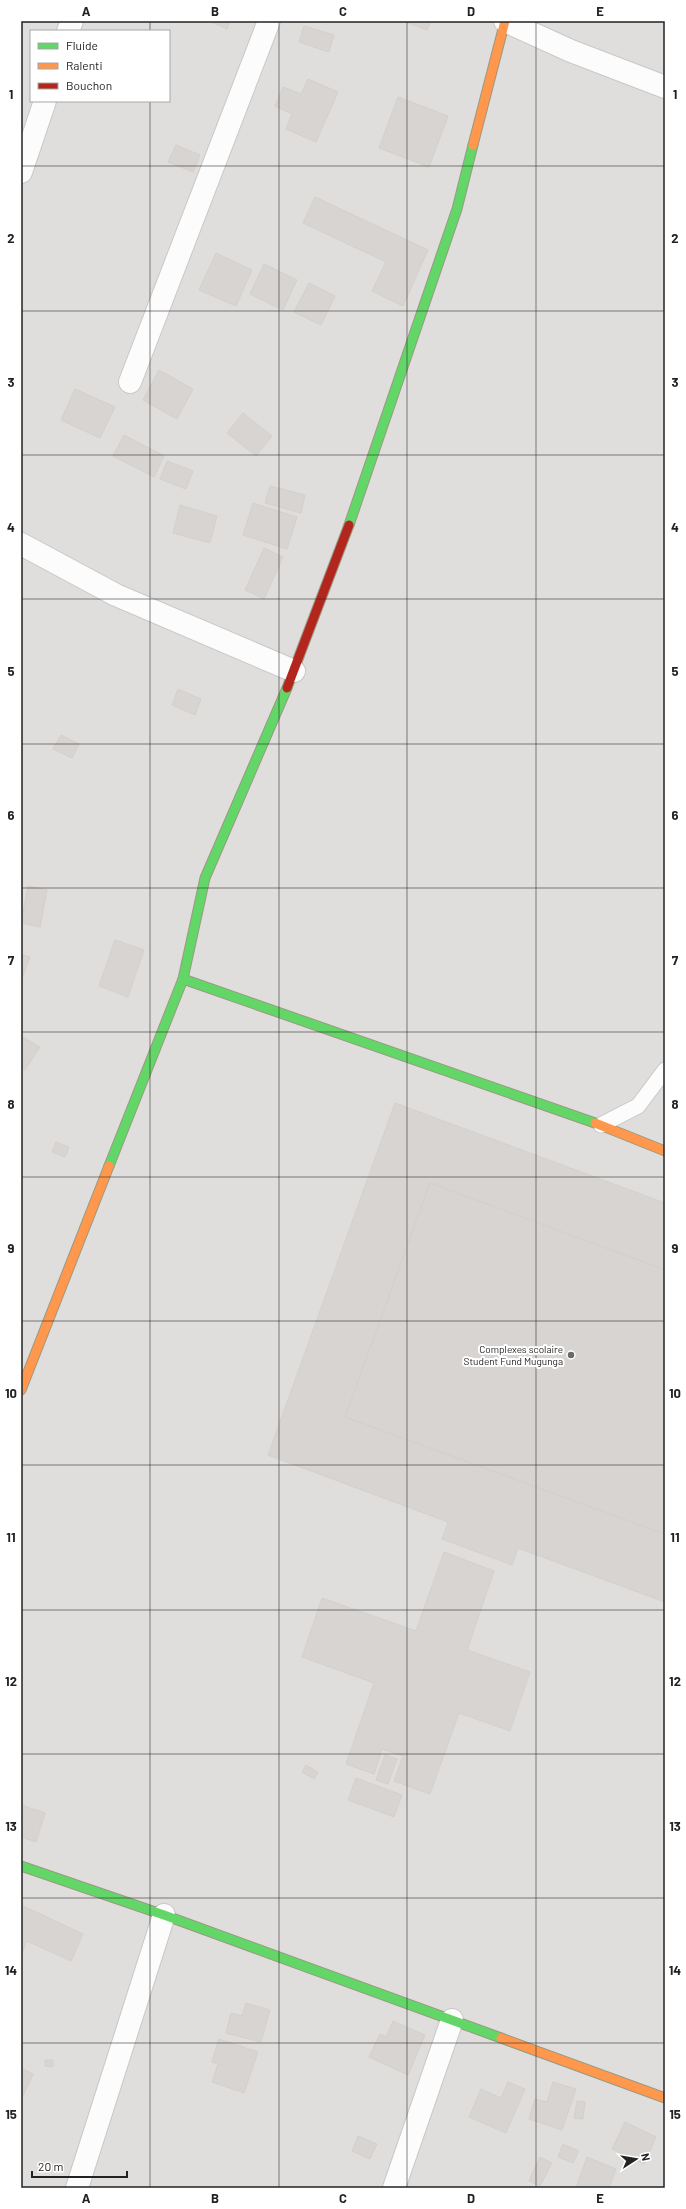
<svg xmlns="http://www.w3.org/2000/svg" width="686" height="2209" font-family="Barlow,sans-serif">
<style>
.residential{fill:#dfdedc;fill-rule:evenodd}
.building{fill:#d7d4d2;stroke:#d3d0cc}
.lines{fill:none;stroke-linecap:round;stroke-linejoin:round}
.lane-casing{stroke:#c9c8c7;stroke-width:17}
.street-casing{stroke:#c9c8c7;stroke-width:24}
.fast-casing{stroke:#999a82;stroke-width:11}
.slow-casing{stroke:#999a82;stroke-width:11}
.jam-casing{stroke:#999a82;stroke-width:11}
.lane{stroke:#fdfcfc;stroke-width:15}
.street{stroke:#fdfcfc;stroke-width:22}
.fast{stroke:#63d668;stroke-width:9}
.slow{stroke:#ff974d;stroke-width:9}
.jam{stroke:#b3261e;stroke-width:9}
.grid{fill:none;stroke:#222;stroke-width:1;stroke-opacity:0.55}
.poi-dot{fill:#6a6968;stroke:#fff;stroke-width:1.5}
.labels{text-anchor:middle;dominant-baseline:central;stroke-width:4;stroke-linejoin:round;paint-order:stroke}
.poi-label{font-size:10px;fill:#222;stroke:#fff;text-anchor:end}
.neatline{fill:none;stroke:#222;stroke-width:1.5}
.grid-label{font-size:13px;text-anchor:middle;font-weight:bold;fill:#222}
</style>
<rect width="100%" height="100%" fill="#f0eeeb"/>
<path class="residential" d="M 21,21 L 665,21 L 665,2188 L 21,2188 ZM 31,31 L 169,31 L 169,101 L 31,101 Z"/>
<g class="building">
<path d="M 209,21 L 230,21 L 227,29 Z"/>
<path d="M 403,21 L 431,21 L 427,30 Z"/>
<path d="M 304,26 L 334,35 L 329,52 L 299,42 Z"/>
<path d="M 308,79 L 338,92 L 316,142 L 286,129 L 292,114 L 275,106 L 283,87 L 301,94 Z"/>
<path d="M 398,97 L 448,116 L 429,167 L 379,148 Z"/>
<path d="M 176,145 L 200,155 L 193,172 L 168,162 Z"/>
<path d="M 315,197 L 428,250 L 403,306 L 372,291 L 386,262 L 303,223 Z"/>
<path d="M 216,253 L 252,270 L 236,306 L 199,290 Z"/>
<path d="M 264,264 L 297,280 L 283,310 L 250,294 Z"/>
<path d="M 309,283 L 335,296 L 321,325 L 294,312 Z"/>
<path d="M 159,370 L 193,389 L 177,419 L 143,400 Z"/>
<path d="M 75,389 L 115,407 L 100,438 L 61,420 Z"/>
<path d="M 243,413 L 272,436 L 256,456 L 227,433 Z"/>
<path d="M 124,435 L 164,456 L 154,477 L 113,456 Z"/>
<path d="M 167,461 L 193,471 L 186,489 L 160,479 Z"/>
<path d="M 270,486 L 305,495 L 301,513 L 265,503 Z"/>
<path d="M 253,503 L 297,517 L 287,549 L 243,535 Z"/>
<path d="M 180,505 L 217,516 L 210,543 L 173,533 Z"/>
<path d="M 264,548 L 283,557 L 264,599 L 245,590 Z"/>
<path d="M 178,689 L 201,699 L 195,715 L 172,705 Z"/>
<path d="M 61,735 L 79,744 L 72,758 L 53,749 Z"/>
<path d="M 28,886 L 47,890 L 40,927 L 21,923 Z"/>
<path d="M 115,940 L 144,950 L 128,997 L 99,986 Z"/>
<path d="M 21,954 L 30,957 L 21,981 Z"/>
<path d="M 21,1036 L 40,1047 L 25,1070 L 21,1068 Z"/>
<path d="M 395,1103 L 665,1203 L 665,1270 L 430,1183 L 345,1417 L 665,1534 L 665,1602 L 518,1548 L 512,1565 L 442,1539 L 448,1522 L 268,1455 Z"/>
<path d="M 56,1142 L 69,1147 L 65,1157 L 52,1152 Z"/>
<path d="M 430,1183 L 665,1270 L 665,1534 L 345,1417 Z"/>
<path d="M 444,1552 L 494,1571 L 467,1650 L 530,1672 L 510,1731 L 459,1713 L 430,1794 L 394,1781 L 403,1756 L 382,1749 L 374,1774 L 346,1764 L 374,1683 L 302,1657 L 322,1598 L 416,1631 Z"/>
<path d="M 385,1755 L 397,1759 L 388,1784 L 376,1780 Z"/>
<path d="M 306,1765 L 318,1772 L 314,1779 L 302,1772 Z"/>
<path d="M 356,1778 L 402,1795 L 394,1817 L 348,1800 Z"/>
<path d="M 21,1805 L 45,1813 L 36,1842 L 21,1837 Z"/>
<path d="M 21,1905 L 83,1934 L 71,1961 L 27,1941 L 21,1955 Z"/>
<path d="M 246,2003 L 270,2010 L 261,2042 L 226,2033 L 231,2013 L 242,2016 Z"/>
<path d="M 393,2021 L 425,2035 L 408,2075 L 369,2057 L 380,2034 L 386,2037 Z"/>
<path d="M 219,2039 L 258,2052 L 244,2093 L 212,2082 L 218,2064 L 212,2062 Z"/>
<path d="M 45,2060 L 53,2060 L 53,2067 L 45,2066 Z"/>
<path d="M 21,2068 L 33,2074 L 23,2096 L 21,2095 Z"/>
<path d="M 508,2082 L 525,2089 L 506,2133 L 469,2117 L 481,2089 L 501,2098 Z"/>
<path d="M 553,2082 L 576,2089 L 562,2130 L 529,2119 L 535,2099 L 547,2102 Z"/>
<path d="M 577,2101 L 585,2102 L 583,2119 L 574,2118 Z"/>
<path d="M 625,2122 L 656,2137 L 644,2164 L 612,2149 Z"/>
<path d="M 358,2136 L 377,2144 L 370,2159 L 352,2151 Z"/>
<path d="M 563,2144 L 579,2151 L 573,2163 L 558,2157 Z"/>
<path d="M 540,2157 L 552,2163 L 540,2186 L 529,2181 Z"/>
<path d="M 587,2157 L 616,2169 L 609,2188 L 576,2188 Z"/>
</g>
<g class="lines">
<g class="lane-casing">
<path id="lane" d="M 601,1125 L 638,1106 L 665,1070"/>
</g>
<g class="street-casing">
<g id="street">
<path d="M 505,21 L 571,51 L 665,87"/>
<path d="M 68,31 L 72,21"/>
<path d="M 21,172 L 45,101"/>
<path d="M 130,382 L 269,21"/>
<path d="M 21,544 L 116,595 L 294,671"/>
<path d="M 77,2188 L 164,1915"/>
<path d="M 394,2188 L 452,2020"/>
</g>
</g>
<g class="fast-casing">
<g id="fast">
<path d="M 349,525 L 457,209 L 473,145"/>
<path d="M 183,979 L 595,1123"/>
<path d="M 109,1166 L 183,979 L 205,878 L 287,688"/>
<path d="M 21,1866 L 164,1915 L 501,2038"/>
</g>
</g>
<g class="slow-casing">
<g id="slow">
<path d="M 473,145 L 505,21"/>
<path d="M 595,1123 L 665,1151"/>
<path d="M 21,1390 L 109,1166"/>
<path d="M 501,2038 L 665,2098"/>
</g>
</g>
<g class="jam-casing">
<path id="jam" d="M 287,688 L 349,525"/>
</g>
<use href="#lane" class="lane"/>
<use href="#street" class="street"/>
<use href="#fast" class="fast"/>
<use href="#slow" class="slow"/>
<use href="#jam" class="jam"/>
</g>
<path class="grid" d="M 150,21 L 150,31M 279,21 L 279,2188M 407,21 L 407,2188M 536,21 L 536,2188M 150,101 L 150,2188M 21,166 L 665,166M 21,311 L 665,311M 21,455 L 665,455M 21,599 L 665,599M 21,744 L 665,744M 21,888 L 665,888M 21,1032 L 665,1032M 21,1177 L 665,1177M 21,1321 L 665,1321M 21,1465 L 665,1465M 21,1610 L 665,1610M 21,1754 L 665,1754M 21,1898 L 665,1898M 21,2043 L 665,2043"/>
<circle class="poi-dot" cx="571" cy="1355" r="4"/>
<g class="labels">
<g class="poi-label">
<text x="563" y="1349">Complexes scolaire<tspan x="563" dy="12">Student Fund Mugunga</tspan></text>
</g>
</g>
<rect width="686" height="2209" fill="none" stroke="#ffffff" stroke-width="44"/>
<rect x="30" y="30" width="140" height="72" fill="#ffffff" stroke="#a7a7a7"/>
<rect x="38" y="43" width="20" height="6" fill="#63d668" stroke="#a7a7a7"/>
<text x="66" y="50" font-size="12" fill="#222222">Fluide</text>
<rect x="38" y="63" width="20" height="6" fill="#ff974d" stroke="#a7a7a7"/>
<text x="66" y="70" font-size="12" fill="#222222">Ralenti</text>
<rect x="38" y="83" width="20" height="6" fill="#b3261e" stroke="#a7a7a7"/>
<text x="66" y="90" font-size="12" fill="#222222">Bouchon</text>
<g transform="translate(636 2159) rotate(78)" stroke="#ffffff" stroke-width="3" paint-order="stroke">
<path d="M0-3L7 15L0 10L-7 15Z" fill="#222222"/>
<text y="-6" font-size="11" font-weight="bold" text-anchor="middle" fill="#222222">N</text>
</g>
<path d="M32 2171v6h95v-6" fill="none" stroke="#222222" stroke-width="2"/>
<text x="38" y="2171" font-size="12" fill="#222222" stroke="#ffffff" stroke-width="3" paint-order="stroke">20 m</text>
<rect x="22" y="22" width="642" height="2165" class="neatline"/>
<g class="grid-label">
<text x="86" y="16">A</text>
<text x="215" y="16">B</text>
<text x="343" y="16">C</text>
<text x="471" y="16">D</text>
<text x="600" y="16">E</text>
<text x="11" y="99">1</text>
<text x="675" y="99">1</text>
<text x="11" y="243">2</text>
<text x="675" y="243">2</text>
<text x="11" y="387">3</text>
<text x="675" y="387">3</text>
<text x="11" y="532">4</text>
<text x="675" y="532">4</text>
<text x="11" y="676">5</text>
<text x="675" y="676">5</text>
<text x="11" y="820">6</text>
<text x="675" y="820">6</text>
<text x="11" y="965">7</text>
<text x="675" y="965">7</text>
<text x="11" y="1109">8</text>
<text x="675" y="1109">8</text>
<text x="11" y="1253">9</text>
<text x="675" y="1253">9</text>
<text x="11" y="1398">10</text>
<text x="675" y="1398">10</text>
<text x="11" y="1542">11</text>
<text x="675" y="1542">11</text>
<text x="11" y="1686">12</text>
<text x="675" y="1686">12</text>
<text x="11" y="1831">13</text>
<text x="675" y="1831">13</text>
<text x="11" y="1975">14</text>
<text x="675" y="1975">14</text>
<text x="11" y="2119">15</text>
<text x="675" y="2119">15</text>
<text x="86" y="2203">A</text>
<text x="215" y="2203">B</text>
<text x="343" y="2203">C</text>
<text x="471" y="2203">D</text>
<text x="600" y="2203">E</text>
</g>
</svg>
